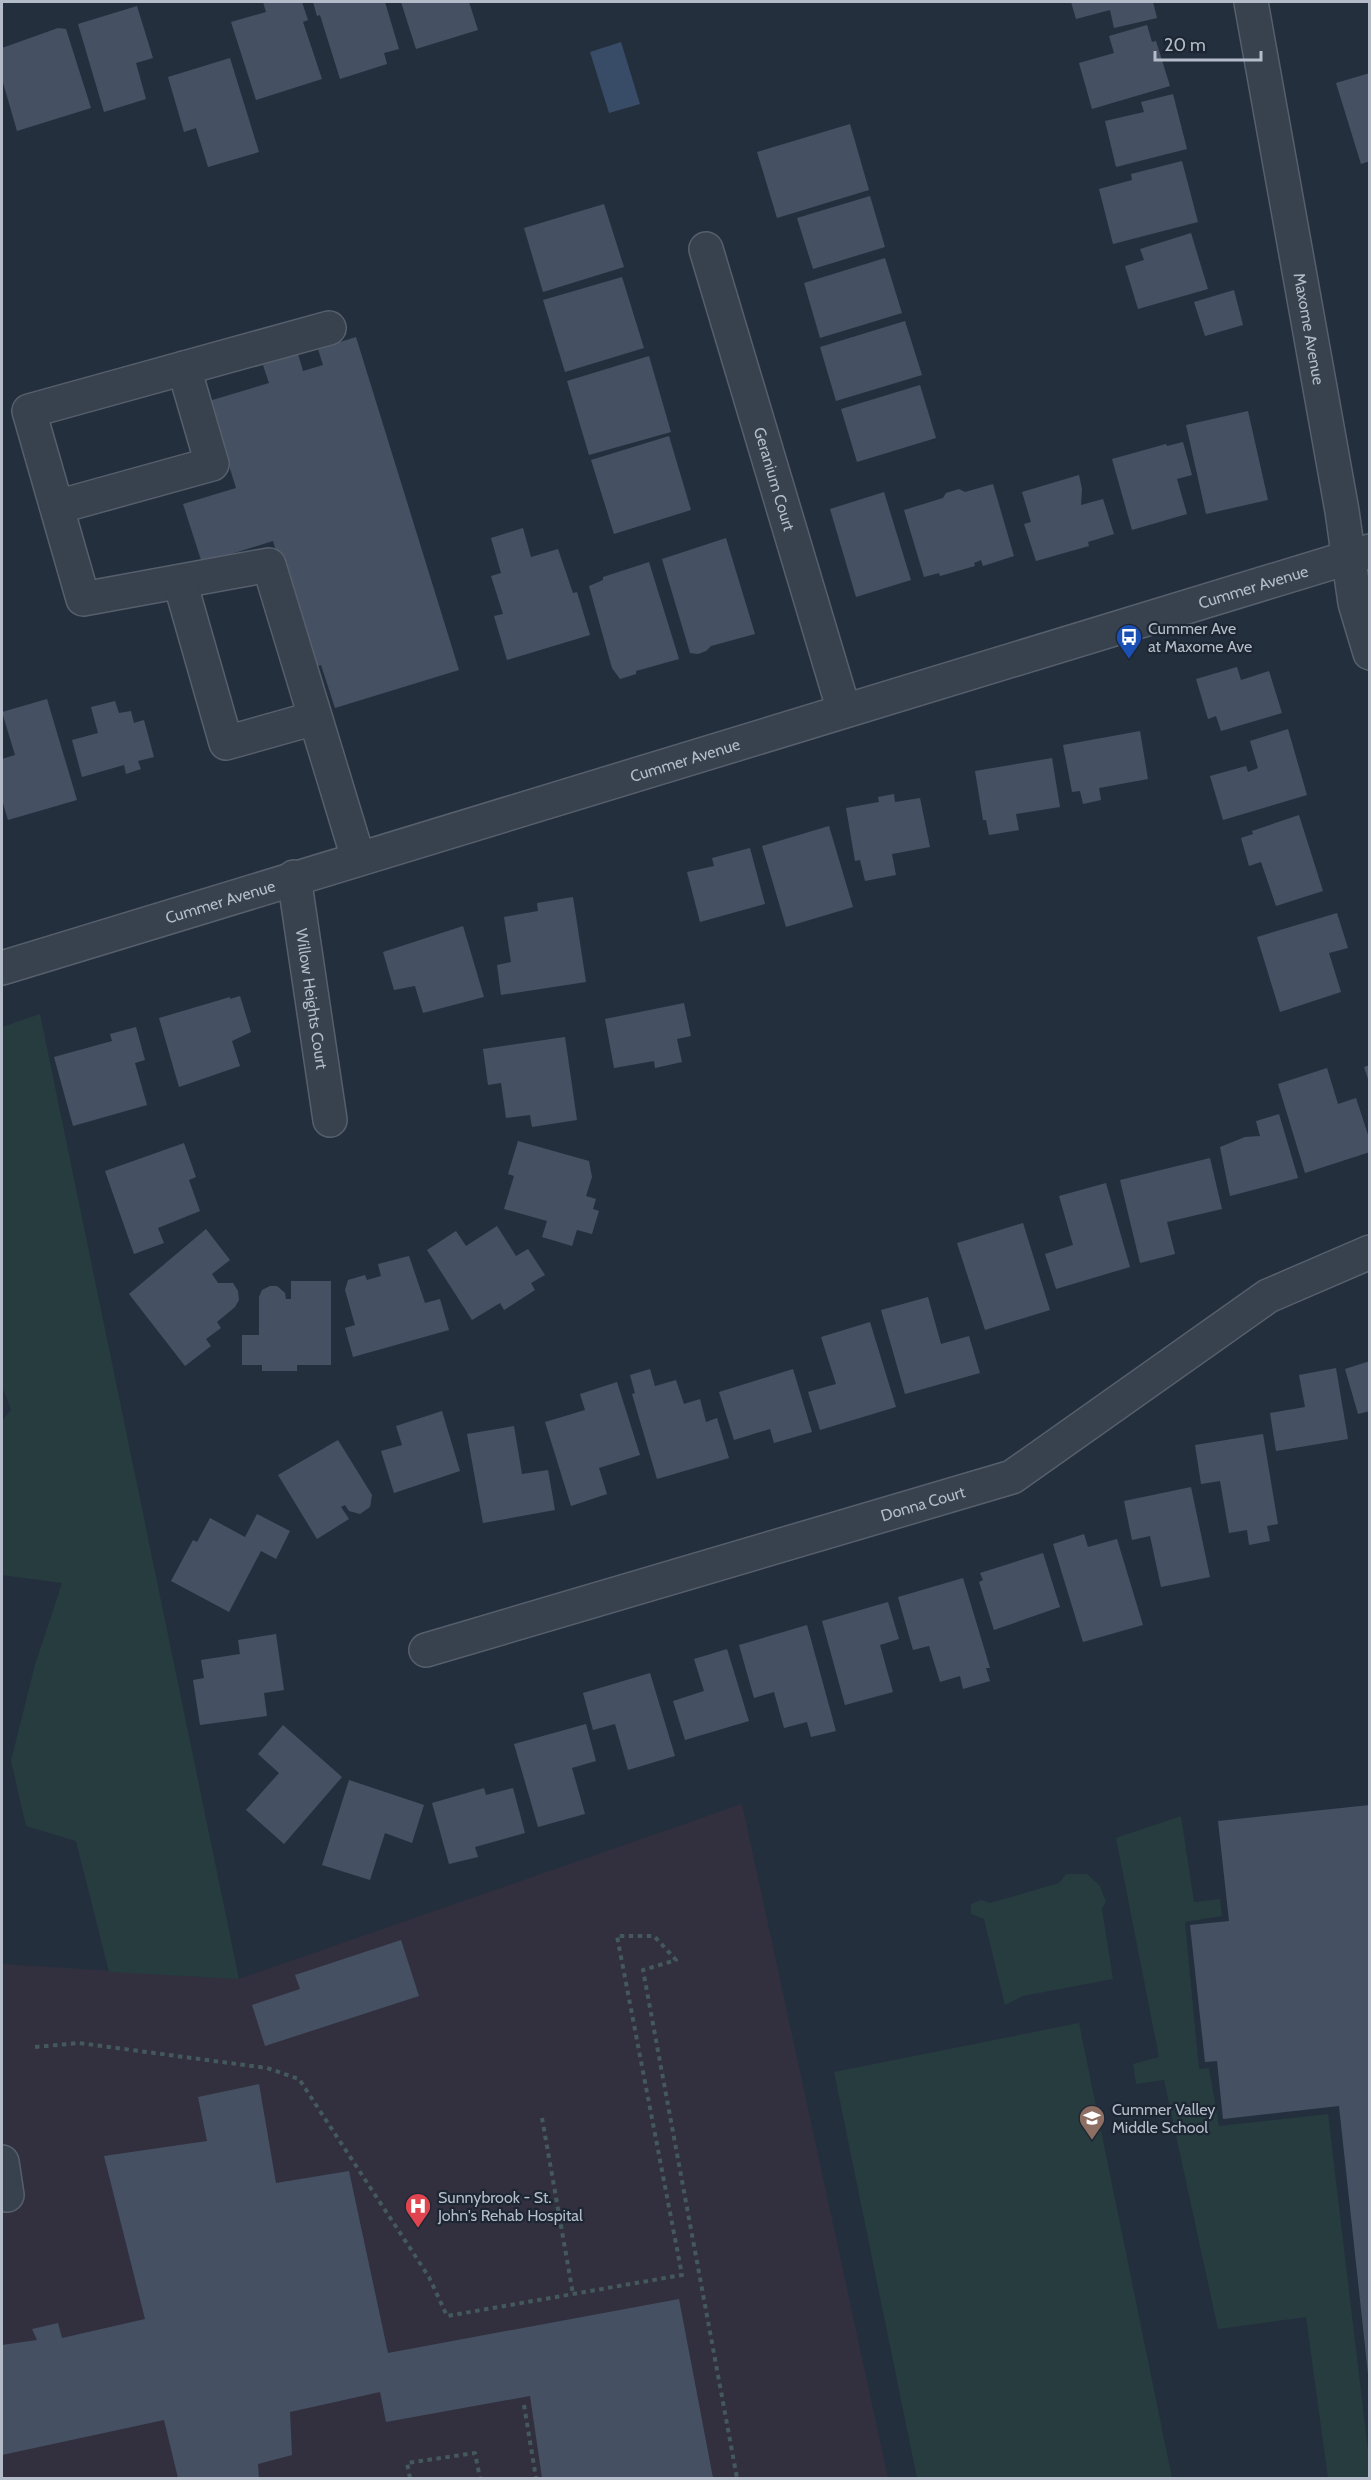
<svg xmlns="http://www.w3.org/2000/svg" width="1371" height="2480" font-family="Cabin,sans-serif">
<style>
.medical{fill:#32303f}
.green{fill:#263c3f}
.water{fill:#394c67}
.building{fill:#455162}
.lines{fill:none;stroke-linecap:round;stroke-linejoin:round}
.minor-casing{stroke:#565f6c;stroke-width:36}
.path{stroke:#44595c;stroke-width:4;stroke-dasharray:4.5 4.5;stroke-linecap:butt}
.minor{stroke:#38414e;stroke-width:33}
.labels{text-anchor:middle;dominant-baseline:central;stroke-width:4.5;stroke-linejoin:round;paint-order:stroke}
.street-label{font-size:16px;fill:#b4bcc9;stroke:#1d2633}
.poi-label{font-size:16px;fill:#b4bcc9;stroke:#1d2633;text-anchor:start}
</style>
<rect width="100%" height="100%" fill="#242f3e"/>
<path class="medical" d="M 742,1804 L 888,2478 L 2,2478 L 2,1964 L 239,1979 Z"/>
<g class="green">
<path d="M 40,1014 L 239,1979 L 109,1972 L 76,1841 L 26,1826 L 11,1761 L 35,1665 L 62,1583 L 2,1575 L 2,1421 L 11,1410 L 2,1386 L 2,1027 Z"/>
<path d="M 1181,1816 L 1194,1902 L 1220,1899 L 1222,1916 L 1185,1922 L 1199,2069 L 1209,2068 L 1219,2126 L 1328,2114 L 1369,2459 L 1369,2478 L 1328,2478 L 1306,2317 L 1218,2329 L 1164,2080 L 1136,2084 L 1133,2064 L 1159,2057 L 1116,1838 Z"/>
<path d="M 1066,1874 L 1087,1874 L 1100,1886 L 1106,1902 L 1102,1909 L 1113,1979 L 1023,1996 L 1005,2005 L 984,1919 L 971,1914 L 971,1904 L 981,1900 L 990,1903 L 1059,1883 Z"/>
<path d="M 1079,2023 L 1172,2478 L 917,2478 L 834,2072 Z"/>
</g>
<path class="water" d="M 621,42 L 640,104 L 609,113 L 590,52 Z"/>
<g class="building">
<path d="M 263,2 L 302,2 L 308,20 L 303,22 L 322,79 L 256,100 L 231,22 L 266,12 Z"/>
<path d="M 313,2 L 385,2 L 399,49 L 384,53 L 387,64 L 340,79 L 320,15 L 317,16 Z"/>
<path d="M 401,2 L 469,2 L 478,30 L 416,49 Z"/>
<path d="M 1071,2 L 1153,2 L 1157,18 L 1114,28 L 1110,10 L 1076,19 Z"/>
<path d="M 137,6 L 153,58 L 136,63 L 146,99 L 104,112 L 78,24 Z"/>
<path d="M 1147,25 L 1152,42 L 1156,41 L 1170,86 L 1092,109 L 1079,63 L 1114,53 L 1109,36 Z"/>
<path d="M 58,28 L 66,29 L 91,108 L 17,131 L 2,79 L 2,48 Z"/>
<path d="M 230,58 L 259,152 L 208,167 L 196,128 L 184,132 L 168,77 Z"/>
<path d="M 1370,73 L 1370,161 L 1361,164 L 1336,83 Z"/>
<path d="M 1173,94 L 1187,149 L 1116,167 L 1105,121 L 1144,112 L 1141,102 Z"/>
<path d="M 850,124 L 869,190 L 777,218 L 757,152 Z"/>
<path d="M 1182,161 L 1198,222 L 1113,244 L 1099,189 L 1132,180 L 1131,174 Z"/>
<path d="M 870,196 L 885,247 L 813,269 L 797,218 Z"/>
<path d="M 604,204 L 624,267 L 543,292 L 524,228 Z"/>
<path d="M 1191,233 L 1208,289 L 1138,309 L 1125,266 L 1144,260 L 1140,249 Z"/>
<path d="M 885,258 L 902,313 L 820,338 L 804,283 Z"/>
<path d="M 622,277 L 644,348 L 565,372 L 543,300 Z"/>
<path d="M 1234,290 L 1243,325 L 1205,336 L 1194,302 Z"/>
<path d="M 905,321 L 922,375 L 836,401 L 820,347 Z"/>
<path d="M 356,337 L 459,670 L 335,708 L 321,665 L 311,668 L 273,541 L 202,563 L 183,504 L 236,488 L 209,401 L 269,383 L 263,365 L 298,354 L 303,371 L 323,365 L 318,349 Z"/>
<path d="M 649,356 L 671,432 L 589,455 L 567,381 Z"/>
<path d="M 920,385 L 936,438 L 857,462 L 841,409 Z"/>
<path d="M 1248,411 L 1268,500 L 1206,514 L 1186,425 Z"/>
<path d="M 669,436 L 691,510 L 614,534 L 591,460 Z"/>
<path d="M 1183,442 L 1192,475 L 1177,479 L 1187,514 L 1132,530 L 1112,459 L 1166,444 L 1167,446 Z"/>
<path d="M 1079,475 L 1082,489 L 1081,505 L 1103,499 L 1114,534 L 1088,542 L 1089,546 L 1036,561 L 1024,524 L 1031,522 L 1022,492 Z"/>
<path d="M 993,484 L 1014,556 L 983,566 L 981,560 L 974,563 L 975,566 L 940,576 L 939,573 L 924,577 L 904,510 L 943,498 L 946,493 L 959,489 L 965,492 Z"/>
<path d="M 884,492 L 911,580 L 856,597 L 830,509 Z"/>
<path d="M 523,528 L 531,557 L 558,549 L 573,593 L 577,592 L 590,635 L 507,660 L 494,616 L 503,614 L 491,576 L 501,573 L 491,538 Z"/>
<path d="M 726,538 L 755,634 L 711,646 L 706,651 L 698,654 L 690,653 L 662,559 Z"/>
<path d="M 649,562 L 679,659 L 636,671 L 636,674 L 620,679 L 612,668 L 589,586 L 603,580 L 603,577 Z"/>
<path d="M 1237,667 L 1241,680 L 1269,671 L 1282,713 L 1221,731 L 1216,716 L 1208,719 L 1196,679 Z"/>
<path d="M 47,699 L 77,800 L 8,820 L 2,800 L 2,759 L 15,755 L 2,712 Z"/>
<path d="M 115,701 L 119,713 L 131,711 L 134,723 L 144,720 L 154,757 L 138,761 L 141,769 L 126,774 L 124,765 L 82,777 L 72,740 L 98,733 L 91,707 Z"/>
<path d="M 1288,729 L 1307,795 L 1223,820 L 1210,776 L 1246,766 L 1248,772 L 1258,768 L 1250,741 Z"/>
<path d="M 1140,731 L 1148,779 L 1099,788 L 1101,800 L 1083,804 L 1080,791 L 1072,792 L 1063,745 Z"/>
<path d="M 1052,758 L 1060,807 L 1016,814 L 1019,830 L 989,835 L 986,820 L 983,820 L 975,771 Z"/>
<path d="M 894,794 L 895,802 L 920,798 L 930,847 L 892,854 L 896,875 L 865,881 L 860,860 L 855,861 L 846,808 L 879,802 L 878,797 Z"/>
<path d="M 1299,815 L 1323,891 L 1276,906 L 1261,862 L 1249,866 L 1241,838 L 1253,834 L 1252,831 Z"/>
<path d="M 829,826 L 853,907 L 786,927 L 762,846 Z"/>
<path d="M 750,848 L 765,904 L 700,922 L 687,872 L 714,866 L 712,858 Z"/>
<path d="M 573,897 L 586,982 L 501,995 L 497,965 L 511,962 L 504,917 L 538,911 L 537,903 Z"/>
<path d="M 1337,913 L 1348,948 L 1329,953 L 1341,992 L 1280,1012 L 1257,937 Z"/>
<path d="M 463,926 L 484,997 L 423,1013 L 415,986 L 394,990 L 383,952 Z"/>
<path d="M 240,996 L 251,1032 L 232,1041 L 240,1066 L 179,1087 L 159,1018 L 230,997 L 230,999 Z"/>
<path d="M 684,1003 L 691,1036 L 677,1039 L 682,1062 L 655,1068 L 654,1061 L 614,1068 L 605,1019 Z"/>
<path d="M 136,1027 L 145,1060 L 135,1063 L 147,1105 L 73,1126 L 54,1057 L 112,1041 L 110,1034 Z"/>
<path d="M 565,1037 L 577,1120 L 532,1127 L 530,1115 L 506,1118 L 501,1083 L 488,1085 L 483,1049 Z"/>
<path d="M 1370,1065 L 1370,1082 L 1369,1082 L 1364,1067 Z"/>
<path d="M 1327,1068 L 1338,1104 L 1356,1098 L 1370,1141 L 1370,1152 L 1305,1173 L 1278,1084 Z"/>
<path d="M 1279,1114 L 1298,1178 L 1230,1196 L 1220,1147 L 1245,1137 L 1260,1136 L 1256,1121 Z"/>
<path d="M 518,1141 L 589,1161 L 592,1177 L 586,1196 L 596,1199 L 593,1209 L 599,1211 L 592,1234 L 577,1230 L 572,1246 L 542,1237 L 547,1221 L 504,1209 L 514,1176 L 508,1174 Z"/>
<path d="M 184,1143 L 196,1177 L 189,1180 L 200,1211 L 158,1228 L 164,1243 L 134,1254 L 105,1171 Z"/>
<path d="M 1210,1158 L 1222,1209 L 1167,1222 L 1175,1254 L 1140,1263 L 1120,1180 Z"/>
<path d="M 1106,1183 L 1130,1267 L 1056,1289 L 1045,1254 L 1073,1245 L 1059,1196 Z"/>
<path d="M 1023,1223 L 1050,1310 L 985,1330 L 957,1243 Z"/>
<path d="M 497,1226 L 516,1256 L 528,1249 L 545,1275 L 531,1283 L 535,1290 L 504,1310 L 500,1303 L 472,1320 L 427,1250 L 456,1231 L 466,1246 Z"/>
<path d="M 206,1229 L 230,1260 L 212,1274 L 218,1283 L 233,1283 L 238,1291 L 239,1300 L 235,1307 L 217,1322 L 221,1328 L 206,1339 L 211,1346 L 185,1366 L 129,1294 Z"/>
<path d="M 409,1256 L 425,1303 L 440,1299 L 449,1330 L 353,1357 L 345,1328 L 355,1325 L 345,1290 L 348,1280 L 365,1275 L 367,1280 L 381,1276 L 378,1264 Z"/>
<path d="M 291,1281 L 331,1281 L 331,1365 L 297,1365 L 297,1371 L 262,1371 L 262,1365 L 242,1365 L 242,1335 L 259,1335 L 259,1297 L 262,1290 L 270,1286 L 277,1286 L 285,1293 L 286,1299 L 291,1299 Z"/>
<path d="M 928,1297 L 941,1344 L 969,1336 L 980,1373 L 905,1394 L 881,1310 Z"/>
<path d="M 870,1322 L 896,1407 L 820,1430 L 808,1392 L 836,1384 L 821,1337 Z"/>
<path d="M 1370,1361 L 1370,1411 L 1358,1414 L 1345,1369 Z"/>
<path d="M 1336,1368 L 1348,1439 L 1276,1451 L 1270,1413 L 1305,1407 L 1299,1375 Z"/>
<path d="M 650,1369 L 655,1386 L 676,1380 L 684,1404 L 700,1399 L 706,1422 L 717,1418 L 729,1458 L 657,1479 L 632,1394 L 635,1393 L 630,1375 Z"/>
<path d="M 793,1369 L 812,1432 L 774,1443 L 770,1429 L 734,1440 L 719,1392 Z"/>
<path d="M 617,1382 L 640,1455 L 599,1468 L 607,1494 L 571,1506 L 545,1422 L 585,1410 L 580,1394 Z"/>
<path d="M 442,1411 L 460,1471 L 394,1493 L 381,1451 L 402,1445 L 396,1426 Z"/>
<path d="M 514,1426 L 522,1474 L 548,1470 L 555,1510 L 483,1523 L 467,1434 Z"/>
<path d="M 1263,1434 L 1278,1524 L 1267,1526 L 1270,1541 L 1249,1545 L 1247,1530 L 1229,1533 L 1220,1481 L 1201,1484 L 1195,1445 Z"/>
<path d="M 338,1440 L 372,1495 L 370,1507 L 360,1514 L 349,1511 L 345,1505 L 341,1507 L 349,1519 L 317,1539 L 278,1475 Z"/>
<path d="M 1191,1487 L 1210,1577 L 1161,1587 L 1150,1536 L 1132,1540 L 1124,1501 Z"/>
<path d="M 257,1514 L 290,1531 L 276,1559 L 261,1551 L 229,1612 L 171,1581 L 193,1540 L 197,1542 L 210,1518 L 245,1537 Z"/>
<path d="M 1084,1534 L 1088,1547 L 1117,1539 L 1143,1625 L 1083,1642 L 1053,1544 Z"/>
<path d="M 1043,1553 L 1060,1607 L 994,1630 L 979,1582 L 983,1580 L 980,1573 Z"/>
<path d="M 963,1578 L 990,1668 L 986,1668 L 990,1681 L 963,1689 L 960,1676 L 940,1682 L 929,1646 L 913,1650 L 898,1597 Z"/>
<path d="M 888,1602 L 899,1639 L 880,1645 L 893,1692 L 845,1705 L 822,1621 Z"/>
<path d="M 807,1625 L 836,1731 L 811,1737 L 807,1722 L 784,1728 L 774,1692 L 754,1698 L 739,1645 Z"/>
<path d="M 276,1634 L 284,1690 L 264,1693 L 267,1716 L 200,1725 L 193,1680 L 204,1678 L 201,1660 L 240,1654 L 238,1640 Z"/>
<path d="M 727,1649 L 749,1721 L 685,1740 L 673,1701 L 704,1691 L 694,1659 Z"/>
<path d="M 650,1673 L 675,1756 L 628,1770 L 615,1724 L 593,1730 L 583,1693 Z"/>
<path d="M 586,1724 L 596,1761 L 572,1768 L 585,1814 L 538,1827 L 514,1744 Z"/>
<path d="M 283,1725 L 342,1777 L 284,1844 L 246,1810 L 279,1773 L 258,1754 Z"/>
<path d="M 349,1780 L 424,1805 L 412,1843 L 385,1833 L 370,1880 L 322,1865 Z"/>
<path d="M 484,1788 L 486,1795 L 513,1788 L 525,1833 L 475,1847 L 478,1857 L 449,1864 L 432,1803 Z"/>
<path d="M 1370,1805 L 1370,2374 L 1368,2374 L 1339,2106 L 1223,2119 L 1217,2061 L 1205,2062 L 1190,1925 L 1229,1921 L 1218,1821 Z"/>
<path d="M 401,1940 L 419,1996 L 265,2046 L 252,2005 L 300,1989 L 295,1975 Z"/>
<path d="M 259,2084 L 276,2183 L 349,2171 L 388,2353 L 679,2299 L 713,2478 L 542,2478 L 530,2396 L 386,2422 L 380,2392 L 290,2412 L 292,2455 L 258,2464 L 259,2478 L 178,2478 L 164,2420 L 2,2455 L 2,2345 L 37,2340 L 32,2329 L 58,2323 L 62,2338 L 145,2319 L 104,2156 L 207,2141 L 198,2097 Z"/>
</g>
<g class="lines">
<g class="minor-casing">
<g id="minor">
<path id="s1" d="M 1251,2 L 1342,511 L 1355,603 L 1370,653"/>
<path id="s2" d="M 706,249 L 844,711"/>
<path d="M 329,328 L 29,411 L 83,599 L 269,565 L 358,858"/>
<path d="M 57,507 L 212,464 L 184,368"/>
<path d="M 180,582 L 226,743 L 315,718"/>
<path id="s3" d="M 294,877 L 330,1120"/>
<path id="s4" d="M 2,968 L 1370,551"/>
<path id="s5" d="M 426,1650 L 1012,1477 L 1268,1296 L 1370,1252"/>
<path d="M 2,2162 L 7,2195"/>
</g>
</g>
<g class="path">
<path d="M 1369,1752 L 1370,1752"/>
<path d="M 35,2047 L 79,2043 L 267,2068 L 299,2079 L 429,2277 L 447,2316 L 682,2275 L 617,1936 L 654,1936 L 676,1960 L 643,1970 L 737,2478"/>
<path d="M 542,2118 L 573,2294"/>
<path d="M 524,2405 L 536,2478"/>
<path d="M 410,2478 L 407,2463 L 475,2453 L 480,2478"/>
</g>
<use href="#minor" class="minor"/>
</g>
<defs>
<g id="bus-pin" transform="scale(1.35)"><path d="M0 17L-7.5 6A9.5 9.5 0 1 1 7.5 6Z" fill="#1a4fb4" stroke="#1d2633"/><path d="M-5-6H5V4H4V6H2V4H-2V6H-4V4H-5ZM-3.5-4V0h7V-4ZM-3.5 1.2v1.5H-2V1.2ZM2 1.2v1.5H3.5V1.2Z" fill="#fff"/></g>
<g id="school-pin" transform="scale(1.35)"><path d="M0 17L-7.5 6A9.5 9.5 0 1 1 7.5 6Z" fill="#8d6e63" stroke="#1d2633"/><path d="M0-5L7-2L0 1L-7-2ZM-4 1L0 2.5L4 1V4Q0 6-4 4Z" fill="#fff"/></g>
<g id="hospital-pin" transform="scale(1.35)"><path d="M0 17L-7.5 6A9.5 9.5 0 1 1 7.5 6Z" fill="#e0444e" stroke="#1d2633"/><path d="M-5-5h3v3.5h4V-5h3V5h-3V1.5h-4V5h-3Z" fill="#fff"/></g>
</defs>
<g fill-rule="evenodd">
<use href="#bus-pin" x="1129" y="637"/>
<use href="#school-pin" x="1092" y="2118"/>
<use href="#hospital-pin" x="418" y="2206"/>
</g>
<g class="labels">
<g class="street-label">
<text stroke="none"><textPath href="#s1" startOffset="332">Maxome Avenue</textPath></text>
<text stroke="none"><textPath href="#s2" startOffset="240">Geranium Court</textPath></text>
<text stroke="none"><textPath href="#s4" startOffset="1308">Cummer Avenue</textPath></text>
<text stroke="none"><textPath href="#s4" startOffset="714">Cummer Avenue</textPath></text>
<text stroke="none"><textPath href="#s4" startOffset="228">Cummer Avenue</textPath></text>
<text stroke="none"><textPath href="#s3" startOffset="123">Willow Heights Court</textPath></text>
<text stroke="none"><textPath href="#s5" startOffset="518">Donna Court</textPath></text>
</g>
<g class="poi-label">
<text x="1148" y="628">Cummer Ave<tspan x="1148" dy="18">at Maxome Ave</tspan></text>
<text x="1112" y="2109">Cummer Valley<tspan x="1112" dy="18">Middle School</tspan></text>
<text x="438" y="2197">Sunnybrook - St.<tspan x="438" dy="18">John's Rehab Hospital</tspan></text>
</g>
</g>
<rect width="1371" height="2480" fill="none" stroke="#b4bcc9" stroke-width="6"/>
<path d="M1155 51v9h106v-9" fill="none" stroke="#b4bcc9" stroke-width="3"/>
<text x="1164" y="51" font-size="18" fill="#b4bcc9" stroke="#1d2633" stroke-width="4.5" paint-order="stroke">20 m</text>
</svg>
